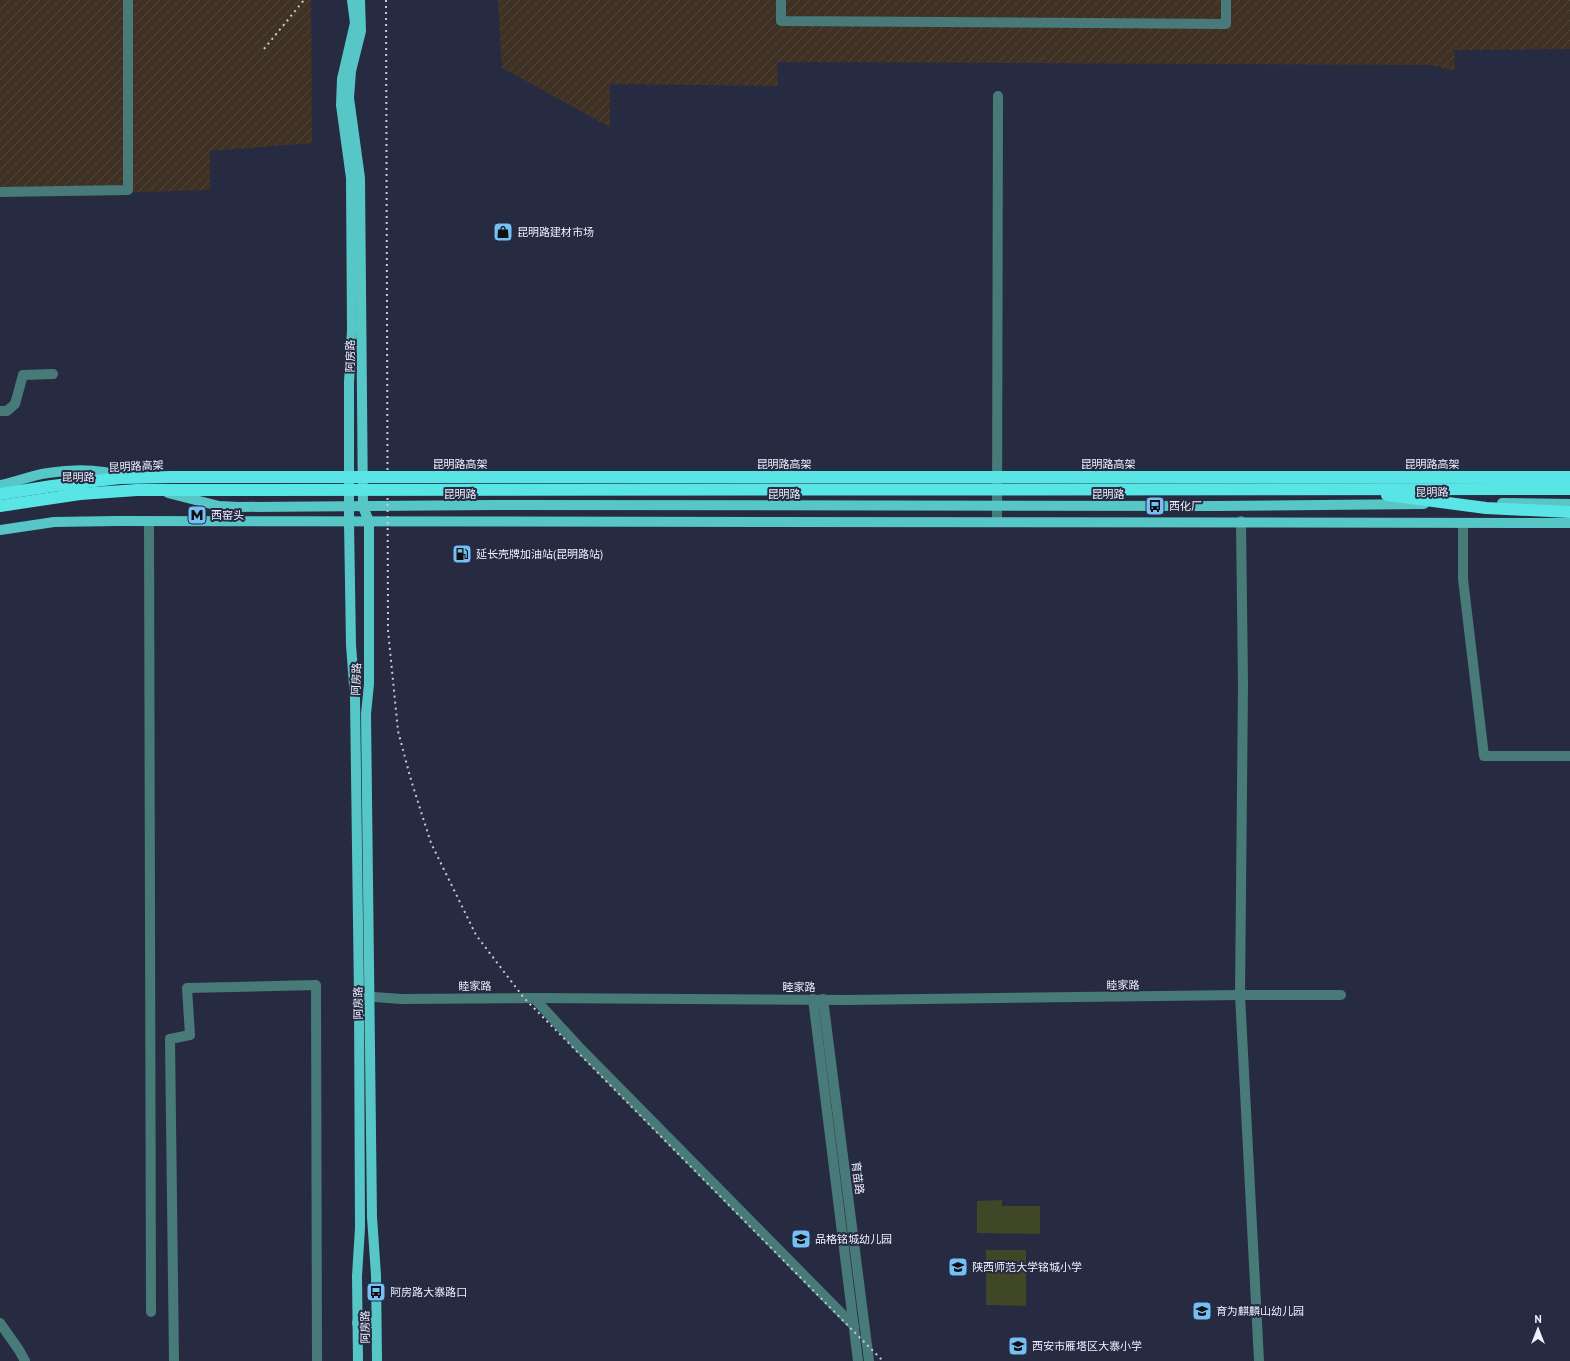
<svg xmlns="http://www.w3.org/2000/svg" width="1570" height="1361" font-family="'PT Sans','Noto Sans SC',sans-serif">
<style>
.industrial{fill:url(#industrial-furrows)}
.grass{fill:#404727}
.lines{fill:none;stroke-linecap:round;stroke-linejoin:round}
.minor{stroke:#487a79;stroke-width:10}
.major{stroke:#57c6c6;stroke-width:10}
.rail{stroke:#c8cad9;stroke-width:2;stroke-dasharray:2 4;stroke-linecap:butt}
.highway-bridge{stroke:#59e4e5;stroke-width:12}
.labels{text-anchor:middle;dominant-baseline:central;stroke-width:4;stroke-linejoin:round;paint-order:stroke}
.poi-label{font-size:11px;fill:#eef0fd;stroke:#272b42;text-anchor:start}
.street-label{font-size:11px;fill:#eef0fd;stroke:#272b42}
</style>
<defs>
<pattern id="industrial-furrows" width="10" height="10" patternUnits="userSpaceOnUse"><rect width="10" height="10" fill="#3f3124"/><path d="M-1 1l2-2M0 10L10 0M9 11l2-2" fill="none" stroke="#52453a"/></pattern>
</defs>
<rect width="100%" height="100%" fill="#272b42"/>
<g class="industrial">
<path d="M 0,0 L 311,0 L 312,143 L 210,151 L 210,190 L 0,196 Z"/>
<path d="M 498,0 L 1570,0 L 1570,49 L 1454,50 L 1455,71 L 1431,65 L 777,62 L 778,86 L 610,84 L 610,127 L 502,68 Z"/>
</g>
<g class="grass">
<path d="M 1002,1200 L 1002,1206 L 1040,1206 L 1040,1234 L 977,1233 L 977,1201 Z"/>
<path d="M 986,1250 L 1026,1250 L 1026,1306 L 986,1305 Z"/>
</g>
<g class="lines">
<g class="minor">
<path d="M 781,0 L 781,21 L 1226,24 L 1226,0"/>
<path d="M 0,192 L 128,190 L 128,0"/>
<path d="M 0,411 L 7,411 L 15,404 L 23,375 L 53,374"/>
<path d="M 1241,521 L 1243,685 L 1240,995 L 1259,1361"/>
<path d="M 149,522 L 151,1312"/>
<path d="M 997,522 L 998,96"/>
<path d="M 1463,523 L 1463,579 L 1484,756 L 1570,756"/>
<path d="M 361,996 L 401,999 L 534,998 L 847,1000 L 1240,995 L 1341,995"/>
<path d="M 534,998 L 579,1047 L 854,1326"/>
<path d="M 813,999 L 858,1361"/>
<path d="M 823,999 L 869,1361"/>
<path d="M 0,1323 L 19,1350 L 25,1361"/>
<path d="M 174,1361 L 170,1039 L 190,1035 L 187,988 L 316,985 L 317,1361"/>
</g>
<g class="major">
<path d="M 352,0 L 355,23 L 342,79 L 341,105 L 351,178 L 352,330 L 349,382 L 349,522 L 351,645 L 355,698 L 359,996 L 360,1228 L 357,1276 L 358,1361"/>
<path d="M 360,0 L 361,31 L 351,71 L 349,98 L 360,178 L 363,507 L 369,521 L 369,684 L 366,714 L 372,1217 L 376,1275 L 377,1361"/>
<path d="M 0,485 C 16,482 32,475 48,473 C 73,469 101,469 125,477"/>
<path d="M 168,493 L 219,506 L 239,507 L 494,505 L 1216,506 L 1424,504"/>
<path d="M 1502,503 L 1570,504"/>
<path d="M 0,530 L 54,522 L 117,521 L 1570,523"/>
<path d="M 357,1323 L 376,1323"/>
</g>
<g class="rail">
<path d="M 386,0 L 388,630 L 398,731 L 411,780 L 431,843 L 476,935 L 524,998 L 883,1361"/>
<path d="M 264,49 L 304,0"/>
</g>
<g class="highway-bridge">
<path d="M 0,494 L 52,486 L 120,478 L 171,477 L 1570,477"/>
<path d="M 1387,495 L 1486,508 L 1570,512"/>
<path d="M 0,506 L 80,494 L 137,490 L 1570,489"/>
</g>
</g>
<defs>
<g id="shop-square" transform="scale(1)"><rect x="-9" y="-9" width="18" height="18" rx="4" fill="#74c0f6" stroke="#272b42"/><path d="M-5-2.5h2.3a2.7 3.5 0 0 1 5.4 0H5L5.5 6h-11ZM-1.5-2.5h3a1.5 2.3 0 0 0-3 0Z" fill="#111"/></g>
<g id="bus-square" transform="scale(1)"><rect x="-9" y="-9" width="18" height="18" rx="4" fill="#74c0f6" stroke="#272b42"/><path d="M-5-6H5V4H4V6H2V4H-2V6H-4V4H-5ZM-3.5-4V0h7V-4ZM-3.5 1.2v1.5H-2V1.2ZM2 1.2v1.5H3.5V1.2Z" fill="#111"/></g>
<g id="metro-square" transform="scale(1)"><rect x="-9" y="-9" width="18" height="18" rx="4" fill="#74c0f6" stroke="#272b42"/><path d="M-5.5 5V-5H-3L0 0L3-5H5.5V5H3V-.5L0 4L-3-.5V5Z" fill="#111"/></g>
<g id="fuel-square" transform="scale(1)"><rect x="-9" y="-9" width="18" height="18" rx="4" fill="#74c0f6" stroke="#272b42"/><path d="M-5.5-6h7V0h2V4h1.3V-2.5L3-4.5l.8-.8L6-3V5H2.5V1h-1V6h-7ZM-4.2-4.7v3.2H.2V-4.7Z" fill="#111"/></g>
<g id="school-square" transform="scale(1)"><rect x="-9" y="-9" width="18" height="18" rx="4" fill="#74c0f6" stroke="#272b42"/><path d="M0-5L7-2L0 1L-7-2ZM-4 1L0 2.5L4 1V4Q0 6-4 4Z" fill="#111"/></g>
</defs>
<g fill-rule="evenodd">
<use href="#shop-square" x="503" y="232"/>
<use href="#bus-square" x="1155" y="506"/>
<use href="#metro-square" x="197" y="515"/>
<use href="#fuel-square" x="462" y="554"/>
<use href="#school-square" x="801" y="1239"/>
<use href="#school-square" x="958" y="1267"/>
<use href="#bus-square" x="376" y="1292"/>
<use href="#school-square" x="1202" y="1311"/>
<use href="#school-square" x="1018" y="1346"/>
</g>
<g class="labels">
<g class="poi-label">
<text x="517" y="232">昆明路建材市场</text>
<text x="1169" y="506">西化厂</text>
<text x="211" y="515">西窑头</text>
<text x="476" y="554">延长壳牌加油站(昆明路站)</text>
<text x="815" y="1239">品格铭城幼儿园</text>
<text x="972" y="1267">陕西师范大学铭城小学</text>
<text x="390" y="1292">阿房路大寨路口</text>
<text x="1216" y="1311">育为麒麟山幼儿园</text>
<text x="1032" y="1346">西安市雁塔区大寨小学</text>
</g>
<g class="street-label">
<text transform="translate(350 356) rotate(-90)">阿房路</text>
<text x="460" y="464">昆明路高架</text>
<text x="784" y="464">昆明路高架</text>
<text x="1108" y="464">昆明路高架</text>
<text x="1432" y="464">昆明路高架</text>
<text transform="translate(136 466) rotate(-3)">昆明路高架</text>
<text transform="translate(78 477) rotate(1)">昆明路</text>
<text transform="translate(1432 492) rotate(-1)">昆明路</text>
<text x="460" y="494">昆明路</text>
<text x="784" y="494">昆明路</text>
<text x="1108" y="494">昆明路</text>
<text transform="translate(356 679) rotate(-88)">阿房路</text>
<text transform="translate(1123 985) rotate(-1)">睦家路</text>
<text transform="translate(475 986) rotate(-1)">睦家路</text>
<text x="799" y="987">睦家路</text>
<text transform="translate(358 1003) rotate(-91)">阿房路</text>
<text transform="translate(858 1178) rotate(83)">育苗路</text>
<text transform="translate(365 1327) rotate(-91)">阿房路</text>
</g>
</g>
<g transform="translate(1538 1329)" stroke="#272b42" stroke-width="3" paint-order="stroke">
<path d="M0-3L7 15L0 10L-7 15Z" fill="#eef0fd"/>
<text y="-6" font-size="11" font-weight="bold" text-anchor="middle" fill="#eef0fd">N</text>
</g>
</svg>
